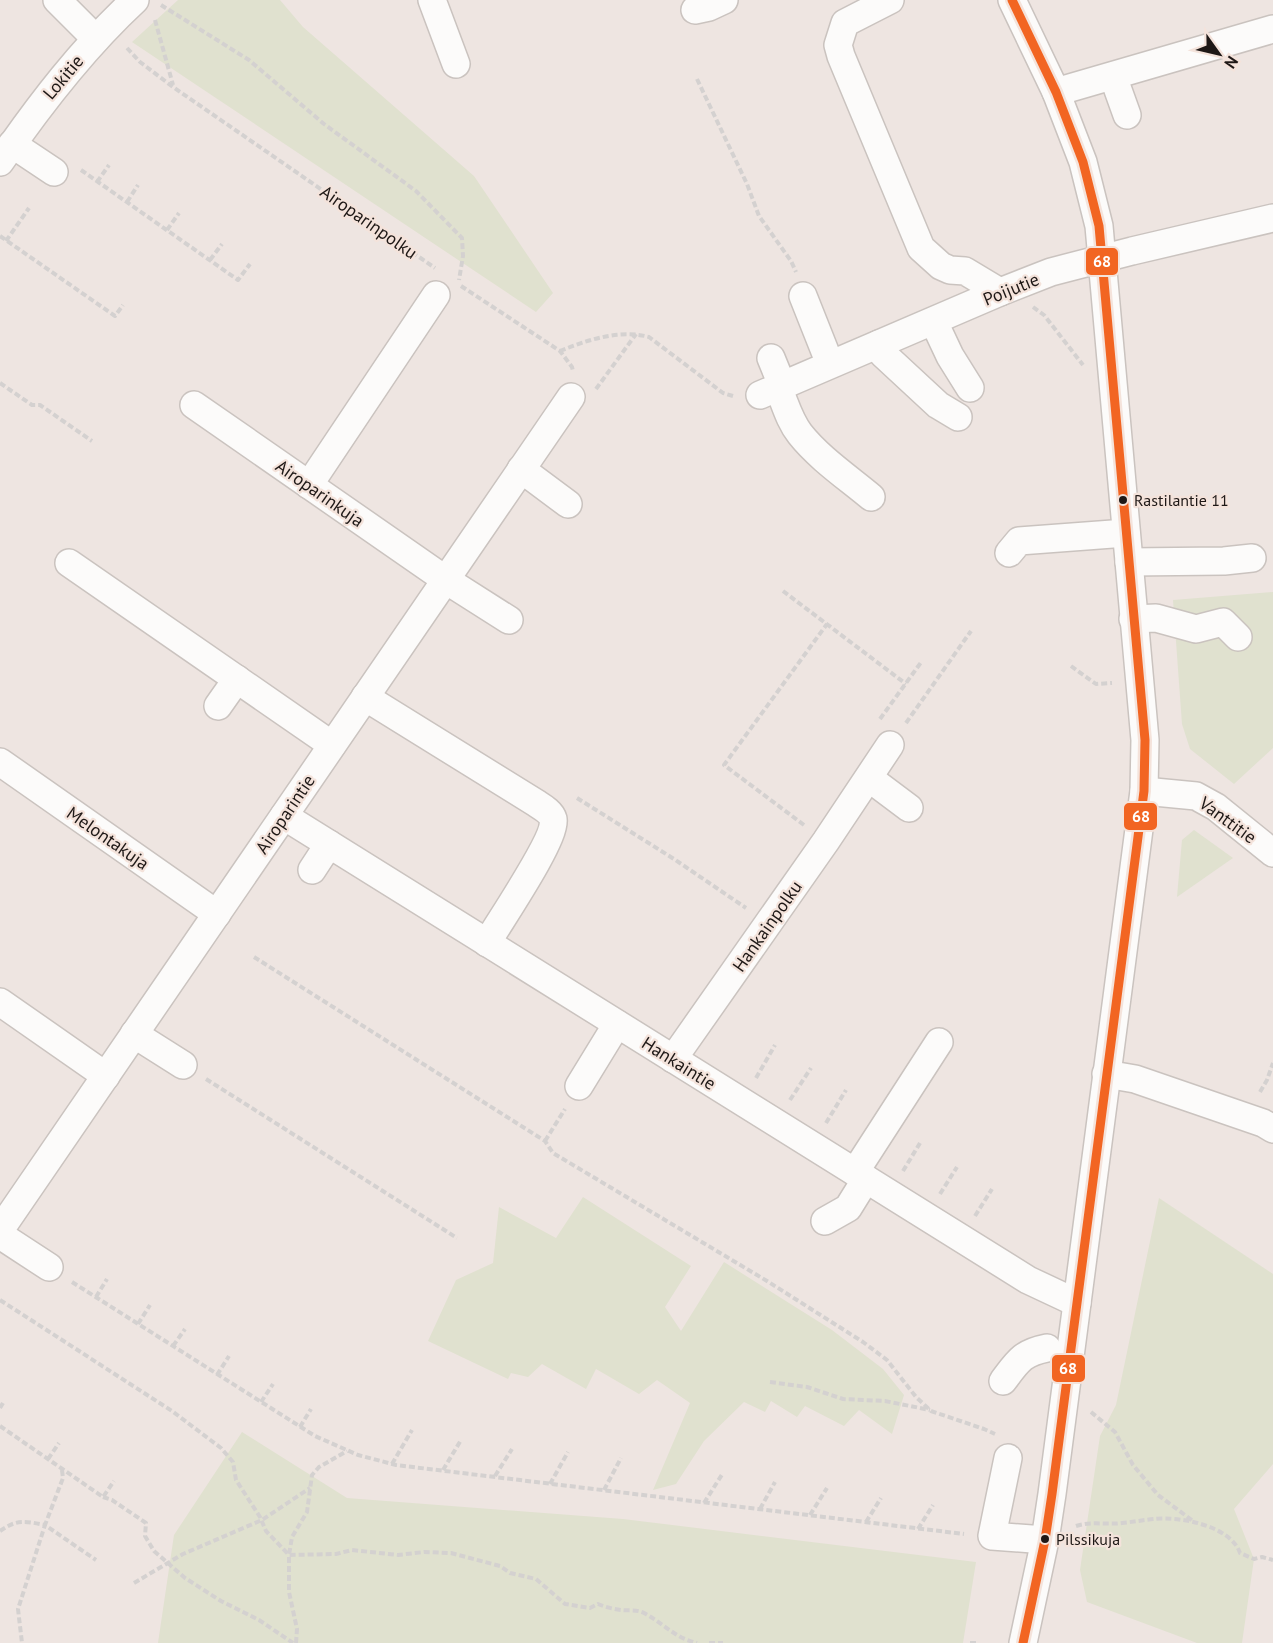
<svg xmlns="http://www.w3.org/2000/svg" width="1273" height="1643" font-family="'PT Sans',sans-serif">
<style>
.green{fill:#e0e1cf}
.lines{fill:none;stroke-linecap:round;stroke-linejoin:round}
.minor-casing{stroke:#cac3bf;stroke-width:30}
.path{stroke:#d4d1d0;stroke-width:4;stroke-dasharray:6 3;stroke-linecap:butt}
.minor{stroke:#fcfbfa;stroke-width:27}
.bus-1-casing{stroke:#f4e3db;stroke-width:14}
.bus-1{stroke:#f26522;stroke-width:9}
.bus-dot{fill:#1e1816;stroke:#f4e3db;stroke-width:2}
.labels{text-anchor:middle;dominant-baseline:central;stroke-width:4.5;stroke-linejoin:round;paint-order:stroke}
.bus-label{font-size:16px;fill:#1e1816;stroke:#f4e3db;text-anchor:start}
.street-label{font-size:18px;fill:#1e1816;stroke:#f4e3db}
.line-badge{stroke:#f4e3db;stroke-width:2}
.badge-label{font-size:16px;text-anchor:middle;font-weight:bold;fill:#fff}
</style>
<rect width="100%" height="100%" fill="#eee5e1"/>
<g class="green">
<path d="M 178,0 L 280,0 L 303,27 L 474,176 L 553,293 L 536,312 L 132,42 Z"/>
<path d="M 1273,592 L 1273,748 L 1234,784 L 1190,749 L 1182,724 L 1173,600 Z"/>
<path d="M 1194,830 L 1233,858 L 1177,897 L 1182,840 Z"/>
<path d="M 583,1197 L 691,1266 L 665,1307 L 681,1331 L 724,1262 L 832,1330 L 883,1369 L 904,1395 L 892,1434 L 859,1410 L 844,1426 L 805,1406 L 797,1417 L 771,1401 L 765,1412 L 744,1402 L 704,1441 L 676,1484 L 653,1490 L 690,1403 L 657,1380 L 639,1394 L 596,1369 L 586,1389 L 542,1364 L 528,1377 L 511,1373 L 508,1379 L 428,1341 L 456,1280 L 493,1263 L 499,1207 L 556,1238 Z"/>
<path d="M 1159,1198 L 1273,1274 L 1273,1464 L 1234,1509 L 1254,1559 L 1242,1643 L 1197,1643 L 1087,1602 L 1080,1570 L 1100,1436 L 1116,1405 Z"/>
<path d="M 242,1432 L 347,1498 L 623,1519 L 976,1562 L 963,1643 L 158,1643 L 174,1535 Z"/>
</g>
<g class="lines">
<g class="minor-casing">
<g id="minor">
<path d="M 57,0 L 96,39"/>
<path d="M 432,0 L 456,64"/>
<path d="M 890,0 L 845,23 L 838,45 L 841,56 L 921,248 L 941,266 L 950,270 L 965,271 L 1000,292"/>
<path d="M 1012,0 L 1056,92 L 1083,162 L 1099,226 L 1145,740 L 1144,791 L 1052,1494 L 1045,1540 L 1023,1643"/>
<path d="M 695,10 L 709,7 L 724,0"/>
<path d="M 1113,76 L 1127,115"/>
<path d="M 1056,92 L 1273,29"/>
<path d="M 12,144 L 54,172"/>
<path d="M 0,162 C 40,104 83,48 135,0"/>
<path d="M 803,296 L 830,364"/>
<path d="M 934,322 L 950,356 L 970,388"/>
<path d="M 879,344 L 883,354 L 938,405 L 958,417"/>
<path d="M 771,358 L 782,385"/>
<path d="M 778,387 C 785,403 789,420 800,434 C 819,458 847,477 871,497"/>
<path d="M 760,395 L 1000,292 L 1051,272 L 1132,251 L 1273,218"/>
<path d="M 194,405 L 446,580 L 509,620"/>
<path d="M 521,469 L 568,504"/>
<path d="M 309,485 L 436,295"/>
<path d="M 1009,553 L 1019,541 L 1126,533"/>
<path d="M 1129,562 L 1224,561 L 1252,558"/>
<path d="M 69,563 L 332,745"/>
<path d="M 1133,619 L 1156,618 L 1196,629 L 1223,622 L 1238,637"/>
<path d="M 365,697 L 536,803 C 542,807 551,812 553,819 C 557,838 499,922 487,943"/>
<path d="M 218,706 L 237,679"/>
<path d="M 0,762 L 217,914"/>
<path d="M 869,778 L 909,808"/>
<path d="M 1144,791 L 1196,796 L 1216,807 L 1273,853"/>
<path d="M 284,816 L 1028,1280 L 1077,1303"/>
<path d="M 312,870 L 329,844"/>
<path d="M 0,1002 L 106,1076"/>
<path d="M 134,1034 L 183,1065"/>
<path d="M 673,1059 L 826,841 L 890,745"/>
<path d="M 1106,1074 L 1135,1079 L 1263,1123 L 1273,1129"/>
<path d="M 579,1086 L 617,1024"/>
<path d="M 855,1172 L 939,1042"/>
<path d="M 825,1221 L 848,1208 L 866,1179"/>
<path d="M 0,1230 L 571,397"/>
<path d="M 0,1235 L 49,1267"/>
<path d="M 1003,1381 C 1018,1361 1022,1353 1047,1348"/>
<path d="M 1008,1458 L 992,1536 L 1045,1540"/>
</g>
</g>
<g class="path">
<path d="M 161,5 L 249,60 L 324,124 L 416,191 L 462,238 L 463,256 L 459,280"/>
<path d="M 155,20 L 173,85"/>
<path d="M 127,48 L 140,62 L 173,87 L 435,268"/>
<path d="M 697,79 L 747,184 L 759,216 L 791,261 L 796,272"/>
<path d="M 81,170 L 238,280 L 250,264"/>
<path d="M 97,182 L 109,165"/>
<path d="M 127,202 L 138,185"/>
<path d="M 167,230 L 179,213"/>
<path d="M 0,236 L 115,316 L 123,305"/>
<path d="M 6,241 L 29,208"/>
<path d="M 210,260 L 222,244"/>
<path d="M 461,286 L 560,351 L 572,367 L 573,371"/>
<path d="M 1033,307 L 1044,315 L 1083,365"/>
<path d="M 560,351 C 587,340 620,329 649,337 L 723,393 L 733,396"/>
<path d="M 0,383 L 32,405 L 40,405 L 92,441"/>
<path d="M 596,389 L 636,334"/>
<path d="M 783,591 L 906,684"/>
<path d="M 1071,666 L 1096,684 L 1112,683"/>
<path d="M 880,719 L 922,661"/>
<path d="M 906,723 L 971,631"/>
<path d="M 577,798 L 674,859 L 746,908"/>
<path d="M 804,825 L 724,765 L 827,624"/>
<path d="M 254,957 L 545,1141 L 553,1153 L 767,1281 L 863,1342 L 887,1360 L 916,1397 L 931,1411 L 984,1429 L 995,1434"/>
<path d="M 756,1078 L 775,1045"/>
<path d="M 206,1079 L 457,1238"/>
<path d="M 1260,1092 L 1267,1080 L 1273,1063"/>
<path d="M 790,1100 L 811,1068"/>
<path d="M 826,1123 L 846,1090"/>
<path d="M 545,1141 L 565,1109"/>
<path d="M 903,1171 L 920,1143"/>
<path d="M 940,1194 L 957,1167"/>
<path d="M 975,1216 L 992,1189"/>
<path d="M 72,1282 L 315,1436 L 358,1455 L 396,1465 L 964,1534"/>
<path d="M 96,1297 L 107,1279"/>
<path d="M 0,1300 L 172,1411 L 221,1448 L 233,1462 L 236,1480 L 260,1517 L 266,1531 L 289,1555 L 336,1554 L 352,1550 L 398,1555 L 424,1552 L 451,1553 L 500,1566 L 510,1573 L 536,1579 L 565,1604 L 590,1608 L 598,1604 C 605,1607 613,1609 621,1610 C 628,1611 636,1609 644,1613 C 663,1623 675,1638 697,1643"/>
<path d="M 138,1324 L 150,1305"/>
<path d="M 173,1346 L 185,1329"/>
<path d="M 217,1375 L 229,1356"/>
<path d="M 770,1382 L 807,1387 L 843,1399 L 885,1401 L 930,1410"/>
<path d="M 261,1402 L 273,1384"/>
<path d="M 0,1408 L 3,1403"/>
<path d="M 1091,1412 L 1115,1432 L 1133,1465 L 1158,1495 L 1193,1521"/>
<path d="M 0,1426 L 103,1497 L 114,1481"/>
<path d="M 300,1427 L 311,1409"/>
<path d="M 48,1459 L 59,1443"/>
<path d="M 392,1464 L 412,1430"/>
<path d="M 62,1470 L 63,1478 L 45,1525 L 96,1560"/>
<path d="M 443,1470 L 461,1440"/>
<path d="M 495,1476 L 512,1449"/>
<path d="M 550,1484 L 568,1452"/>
<path d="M 604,1490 L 621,1458"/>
<path d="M 103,1497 L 112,1500 L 146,1523 L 145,1536 L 154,1551 L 185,1578 L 221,1601 L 259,1620 L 293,1643"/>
<path d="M 704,1503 L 723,1473"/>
<path d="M 760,1509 L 775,1482"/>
<path d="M 810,1515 L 827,1488"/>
<path d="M 866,1522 L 881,1498"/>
<path d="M 1076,1526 C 1091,1521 1106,1525 1122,1523 C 1133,1522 1143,1520 1154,1519 C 1180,1516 1231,1526 1240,1553 L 1254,1559 L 1262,1557 L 1273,1560"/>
<path d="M 918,1529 L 933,1505"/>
<path d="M 0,1531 C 17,1519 25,1521 45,1525 L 18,1609 L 22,1643"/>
<path d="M 134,1583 L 183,1554 L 262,1520 L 310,1488"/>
<path d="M 296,1643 L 297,1629 L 289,1592 L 289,1555 L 292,1537 L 307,1512 L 312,1475 L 319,1467 L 347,1451"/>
<path d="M 709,1643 L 723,1643"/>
<path d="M 970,1643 L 979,1643"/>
</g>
<use href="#minor" class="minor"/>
<g class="bus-1-casing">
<path id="bus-1" d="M 1012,0 L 1056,92 L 1083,162 L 1099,226 L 1145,740 L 1144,791 L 1052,1494 L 1045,1540 L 1023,1643"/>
</g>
<use href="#bus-1" class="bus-1"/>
</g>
<g class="bus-dot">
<circle cx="1123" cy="500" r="5"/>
<circle cx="1045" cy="1539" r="5"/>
</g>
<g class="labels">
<g class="bus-label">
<text x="1134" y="500">Rastilantie 11</text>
<text x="1056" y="1539">Pilssikuja</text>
</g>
<g class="street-label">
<text transform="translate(63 77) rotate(-50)">Lokitie</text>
<text transform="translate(369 222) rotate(35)">Airoparinpolku</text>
<text transform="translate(1011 289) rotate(-22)">Poijutie</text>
<text transform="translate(320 493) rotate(35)">Airoparinkuja</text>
<text transform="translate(285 814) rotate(-56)">Airoparintie</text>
<text transform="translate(1228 820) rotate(36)">Vanttitie</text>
<text transform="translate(108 838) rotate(35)">Melontakuja</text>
<text transform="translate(767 926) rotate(-55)">Hankainpolku</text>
<text transform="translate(679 1063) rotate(32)">Hankaintie</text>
</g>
</g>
<g class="line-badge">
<rect x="1085" y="247" width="34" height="29" rx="6" fill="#f26522"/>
<rect x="1123" y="802" width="35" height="29" rx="6" fill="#f26522"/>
<rect x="1051" y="1354" width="35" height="29" rx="6" fill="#f26522"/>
</g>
<g class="badge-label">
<text x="1102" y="267">68</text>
<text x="1141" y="822">68</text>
<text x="1068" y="1374">68</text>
</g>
<g transform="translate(1219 54) rotate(124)" stroke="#f4e3db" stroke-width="4.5" paint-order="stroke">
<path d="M0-4.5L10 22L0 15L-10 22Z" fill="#1e1816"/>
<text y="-9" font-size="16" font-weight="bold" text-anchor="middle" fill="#1e1816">N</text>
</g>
</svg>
